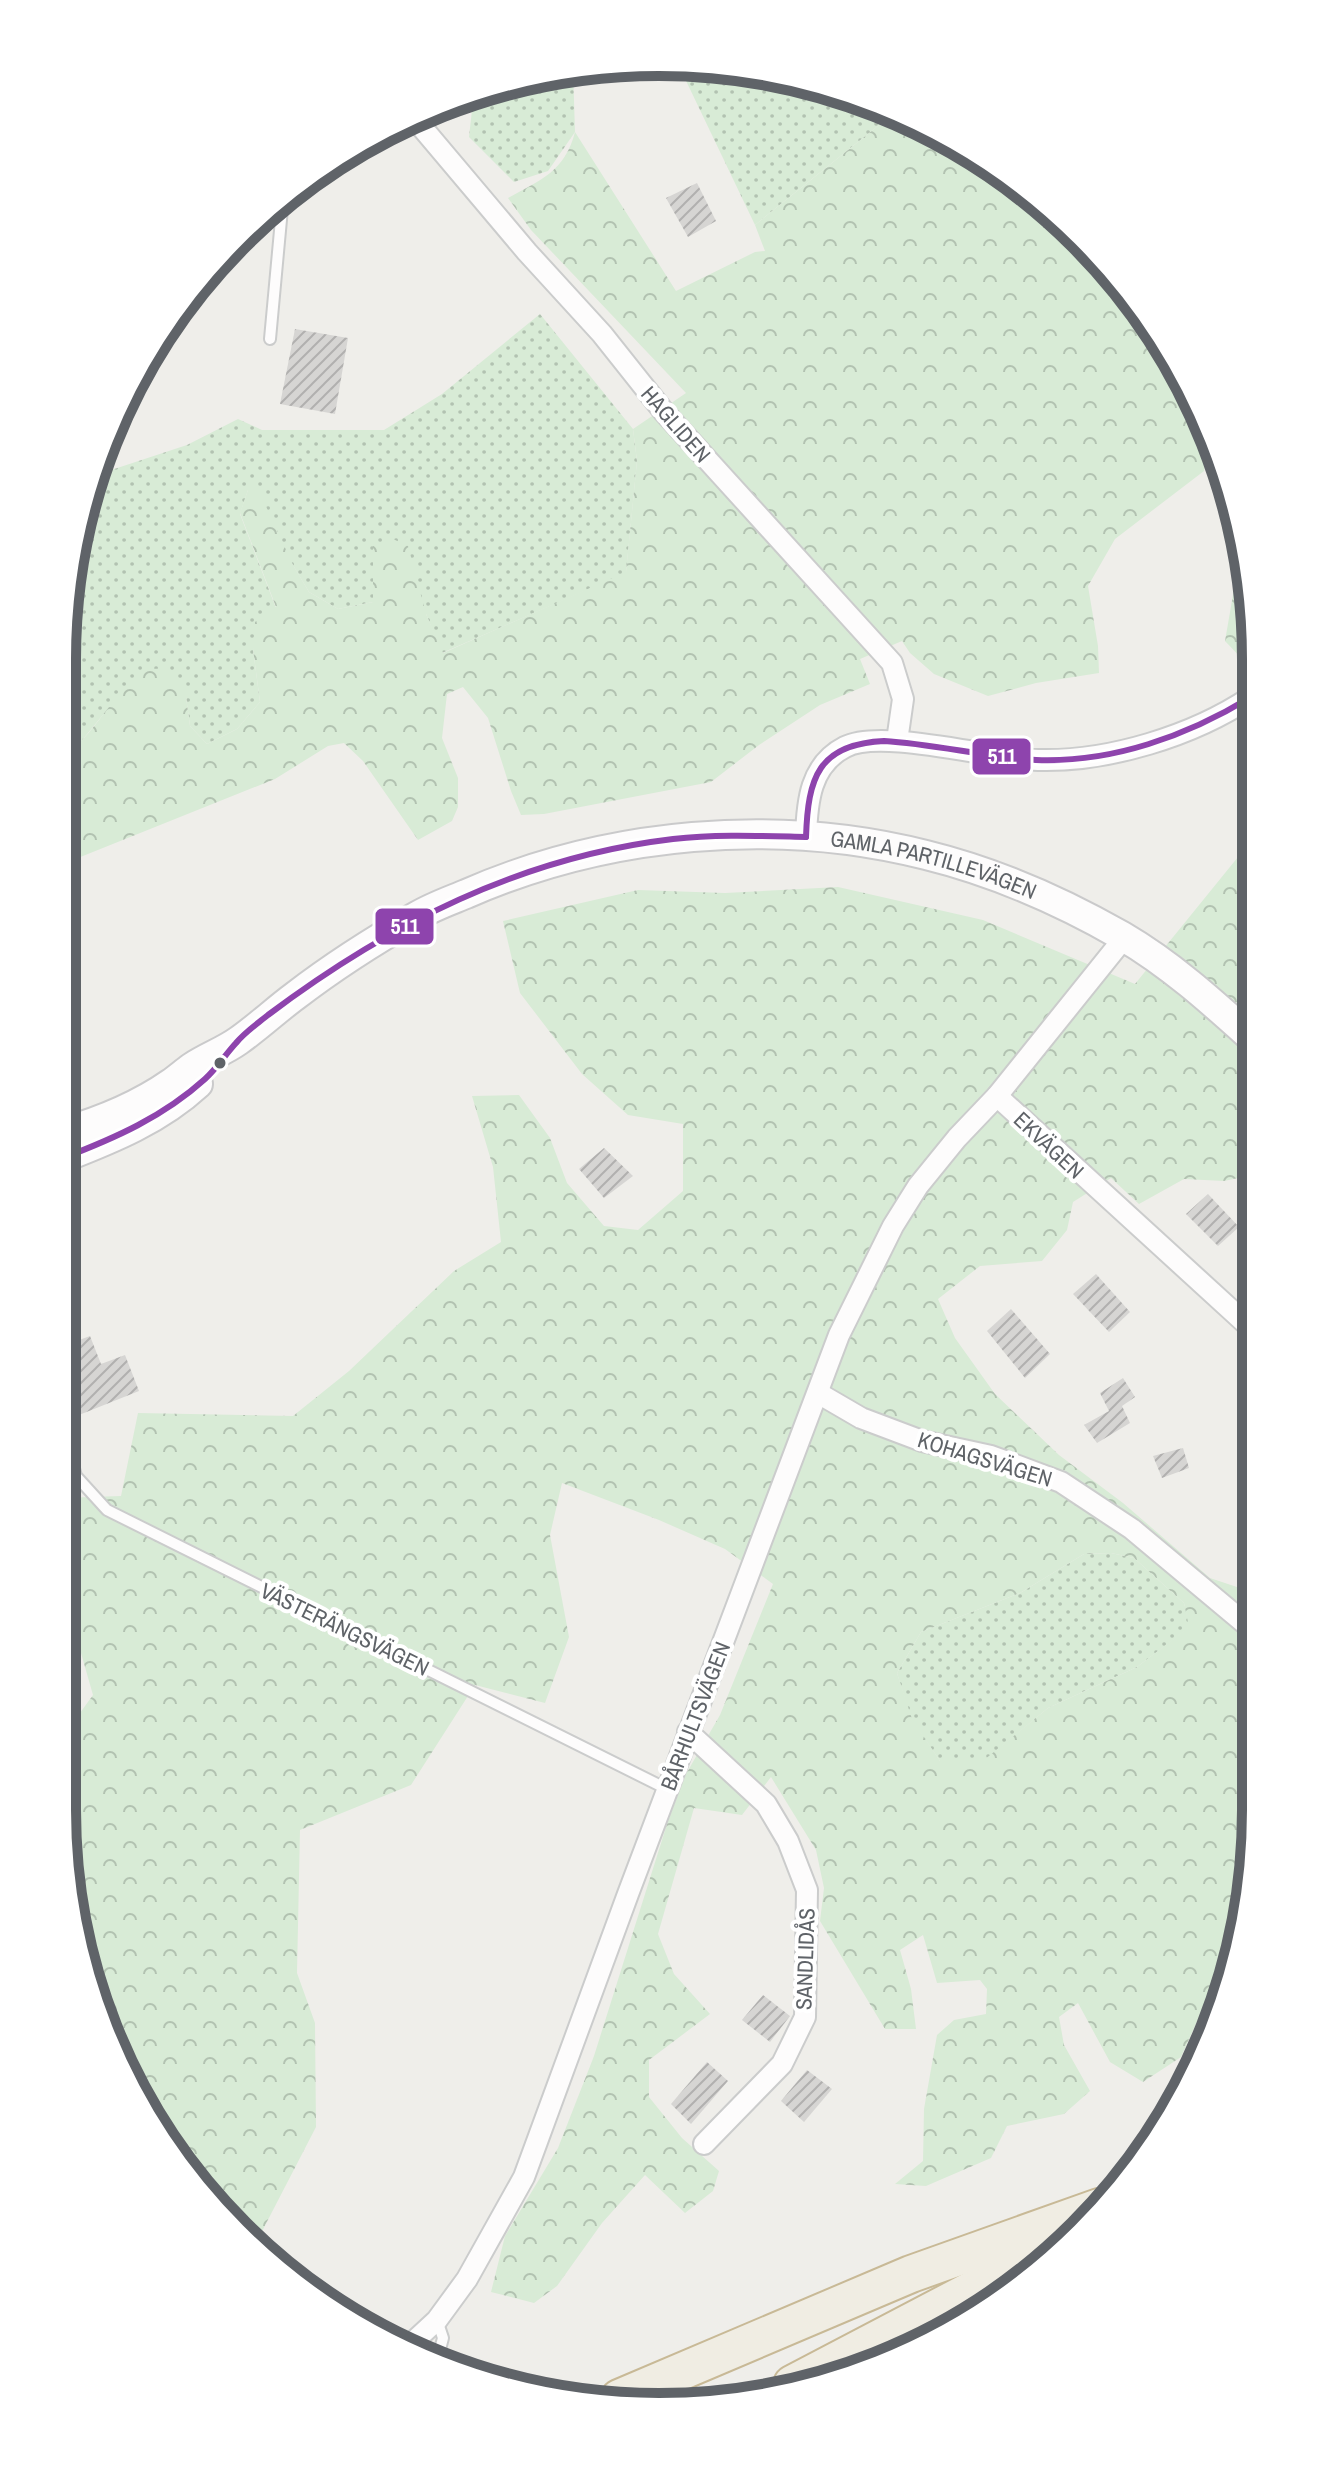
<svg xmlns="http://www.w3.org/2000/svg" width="1318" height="2469" font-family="'Archivo Narrow',sans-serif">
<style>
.green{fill:url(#green-dots)}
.forest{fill:url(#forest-crowns);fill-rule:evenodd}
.building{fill:url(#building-hatch)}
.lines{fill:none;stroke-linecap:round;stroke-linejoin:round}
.lane-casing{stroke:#cbcccc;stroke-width:14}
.street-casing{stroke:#cbcccc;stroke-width:24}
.secondary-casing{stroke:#cacacb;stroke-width:32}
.highway-casing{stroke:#c8b996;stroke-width:40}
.lane{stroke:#fdfcfc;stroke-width:10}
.street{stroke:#fdfcfc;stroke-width:20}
.secondary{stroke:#fdfcfc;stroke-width:28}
.highway{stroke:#f0ede3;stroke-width:36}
.bus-1-casing{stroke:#fff;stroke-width:12}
.bus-1{stroke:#8e44ad;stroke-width:6}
.bus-dot{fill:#5f6368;stroke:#fff;stroke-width:3}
.labels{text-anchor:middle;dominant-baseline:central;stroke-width:8;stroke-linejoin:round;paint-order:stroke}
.street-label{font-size:22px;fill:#5f6368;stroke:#fff}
.rim{fill:none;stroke:#5f6368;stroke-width:10}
.line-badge{stroke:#fff;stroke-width:3}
.badge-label{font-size:22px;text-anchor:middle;font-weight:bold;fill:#fff}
</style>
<defs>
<pattern id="green-dots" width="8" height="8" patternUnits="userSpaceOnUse" patternTransform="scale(2)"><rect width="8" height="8" fill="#d8ebd6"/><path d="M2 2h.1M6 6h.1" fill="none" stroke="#b2c2b1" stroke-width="1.8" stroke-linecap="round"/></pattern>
<pattern id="forest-crowns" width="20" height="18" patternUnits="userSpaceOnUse" patternTransform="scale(2)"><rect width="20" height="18" fill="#d8ebd6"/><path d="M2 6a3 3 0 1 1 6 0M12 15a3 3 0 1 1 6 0" fill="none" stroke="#b2c2b1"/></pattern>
<pattern id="building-hatch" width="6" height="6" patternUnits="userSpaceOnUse" patternTransform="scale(2)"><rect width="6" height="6" fill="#d6d5d3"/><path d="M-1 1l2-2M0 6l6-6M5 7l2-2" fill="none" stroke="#b1b0af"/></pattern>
</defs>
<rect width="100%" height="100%" fill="#efeeea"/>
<g class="green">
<path d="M 699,63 L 814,82 L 894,113 L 755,225 L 678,64 Z"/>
<path d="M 573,69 L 575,132 L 548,171 L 514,182 L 469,137 L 474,92 Z"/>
<path d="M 540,314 L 633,429 L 637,461 L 626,573 L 442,653 L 426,614 L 373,602 L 338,609 L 309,592 L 248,490 L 240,514 L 276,608 L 253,649 L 260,702 L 237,729 L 207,744 L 190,726 L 186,697 L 116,699 L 74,750 L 63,755 C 63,661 60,565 93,476 L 187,445 L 238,419 L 262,430 L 384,430 L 442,394 Z"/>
<path d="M 1111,1553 L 1134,1558 L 1184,1603 L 1190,1627 L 1137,1667 L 1048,1708 L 984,1761 L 940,1761 L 911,1719 L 897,1673 L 921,1632 L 1020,1593 L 1084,1554 Z"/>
</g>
<g class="forest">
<path d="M 894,113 L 923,124 L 1052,210 L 1155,327 L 1211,431 L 1204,471 L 1115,539 L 1088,586 L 1098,646 L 1099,673 L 1036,683 L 988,696 L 934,674 L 910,653 L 902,641 L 860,659 L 870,684 L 820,705 L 759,745 L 711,782 L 544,814 L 521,815 L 511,791 L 488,718 L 463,687 L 447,694 L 442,738 L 458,778 L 458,807 L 452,821 L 418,840 L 363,761 L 344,743 L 328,746 L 275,779 L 63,864 L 63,755 C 94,741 121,674 154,669 C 160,668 168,671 173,672 L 186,697 L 190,726 L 207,744 L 237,729 L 260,702 L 253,649 L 255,622 L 276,607 L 240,513 L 248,490 L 258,489 L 293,565 L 309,592 L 338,609 L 373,602 L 373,546 L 393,539 L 408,546 L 426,614 L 443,653 L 626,572 L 637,461 L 633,429 L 686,393 L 531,230 L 508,198 C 541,180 565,171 575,132 L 676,291 L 755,252 L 765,251 L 755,225 Z"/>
<path d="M 1248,570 L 1251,581 L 1251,654 L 1243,660 L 1225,641 L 1234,589 Z"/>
<path d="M 1252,836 L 1253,1175 L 1224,1181 L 1184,1179 L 1139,1204 L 1111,1178 L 1073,1202 L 1067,1230 L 1042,1261 L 980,1266 L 938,1299 L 955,1338 L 995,1394 L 1059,1455 L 1123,1503 L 1210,1578 L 1240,1588 L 1254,1587 L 1255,1849 L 1240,1937 L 1232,1944 L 1181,2057 L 1143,2082 L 1110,2062 L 1078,2003 L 1059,2017 L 1064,2045 L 1090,2091 L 1064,2114 L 1007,2126 L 991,2158 L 926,2186 L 895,2184 L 923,2161 L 924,2109 L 937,2035 L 954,2020 L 986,2014 L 987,1989 L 980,1980 L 937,1983 L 923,1935 L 900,1950 L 911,1989 L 916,2029 L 885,2029 L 820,1921 L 824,1888 L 816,1850 L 771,1777 L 742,1815 L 694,1808 L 658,1934 L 674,1974 L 710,2014 L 649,2060 L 649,2097 L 682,2138 L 719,2171 L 713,2191 L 685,2213 L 645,2175 L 602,2223 L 557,2286 L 534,2303 L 491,2292 L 505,2236 L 558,2148 L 594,2056 L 668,1821 L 686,1774 L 720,1715 L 773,1584 L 725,1549 L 659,1520 L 562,1483 L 550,1535 L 569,1637 L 545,1703 L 475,1685 L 411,1785 L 300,1830 L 297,1973 L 315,2023 L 316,2127 L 257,2241 L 186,2174 L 94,2002 L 62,1810 L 62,1723 L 72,1724 L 93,1695 L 65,1597 L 62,1498 L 121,1496 L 138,1413 L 293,1416 L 349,1371 L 454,1271 L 501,1242 L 493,1167 L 472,1096 L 519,1095 L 550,1138 L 567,1183 L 604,1226 L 638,1230 L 683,1191 L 683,1124 L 628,1115 L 582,1074 L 520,993 L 503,921 L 638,890 L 725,893 L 838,887 L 983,920 L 1135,984 L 1238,857 ZM 1111,1553 L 1134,1558 L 1184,1603 L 1189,1627 L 1137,1667 L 1048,1708 L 984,1760 L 940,1761 L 912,1719 L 897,1673 L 921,1632 L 1020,1593 L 1084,1554 Z"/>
</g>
<g class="building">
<path d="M 697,183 L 716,221 L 688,237 L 666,198 Z"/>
<path d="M 295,329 L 348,338 L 335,414 L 280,404 Z"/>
<path d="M 604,1148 L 633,1176 L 604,1198 L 579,1169 Z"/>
<path d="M 1208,1194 L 1239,1227 L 1218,1246 L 1186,1214 Z"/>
<path d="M 1096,1274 L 1130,1312 L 1109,1332 L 1073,1294 Z"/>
<path d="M 1011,1309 L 1050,1354 L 1025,1378 L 987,1331 Z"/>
<path d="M 90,1336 L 101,1364 L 125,1355 L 139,1391 L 74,1417 L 64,1390 L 78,1385 L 63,1346 Z"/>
<path d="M 1123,1378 L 1135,1397 L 1122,1406 L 1130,1423 L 1097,1443 L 1084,1425 L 1109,1411 L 1100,1393 Z"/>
<path d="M 1183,1448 L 1189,1468 L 1162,1478 L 1153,1456 Z"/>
<path d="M 763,1995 L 790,2016 L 770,2042 L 742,2020 Z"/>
<path d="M 707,2062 L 728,2081 L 691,2124 L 671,2104 Z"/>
<path d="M 807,2070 L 832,2089 L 804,2122 L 781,2101 Z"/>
</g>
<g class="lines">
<g class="lane-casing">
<g id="lane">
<path d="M 270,339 L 283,198"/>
<path d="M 64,1431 L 76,1476 L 107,1510 L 667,1789"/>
<path d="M 437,2320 L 443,2338 L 438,2357"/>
</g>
</g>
<g class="street-casing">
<g id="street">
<path d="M 414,118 L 527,252 L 602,334 L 664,412 L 892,663 L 903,699 L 897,741"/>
<path d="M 806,837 C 807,802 810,765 845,747 C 881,728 991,759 1038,760 C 1108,762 1193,736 1251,697"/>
<path d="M 997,1096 L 1253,1330"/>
<path d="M 818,1393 L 861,1418 L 922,1441 L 991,1456 L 1061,1482 L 1132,1529 L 1254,1631"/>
<path d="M 688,1732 L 766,1804 L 788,1841 L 807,1890 L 805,2017 L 782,2064 L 704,2144"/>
<path d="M 411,2344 L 437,2320 L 467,2279 L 524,2177 L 628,1894 L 839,1335 L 893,1226 L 918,1186 L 957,1138 L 997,1096 L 1124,938"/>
</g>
</g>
<g class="secondary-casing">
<g id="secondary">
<path id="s1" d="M 63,1132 C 101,1121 138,1106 171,1083 C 178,1078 185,1072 192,1067 C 207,1057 224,1051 238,1041 C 258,1027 276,1010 295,996 C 334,966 375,940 417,916 C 432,907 449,901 466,894 C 607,832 776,817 926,855 C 995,872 1061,901 1122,936 C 1170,964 1211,1001 1252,1038"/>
<path d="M 63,1158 C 112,1139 159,1120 198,1084"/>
</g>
</g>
<g class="highway-casing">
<g id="highway">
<path d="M 792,2384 L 1078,2234"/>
<path d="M 619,2398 L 911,2274 L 1099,2207"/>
</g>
</g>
<use href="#lane" class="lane"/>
<use href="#street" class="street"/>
<use href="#secondary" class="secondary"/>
<use href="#highway" class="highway"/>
<g class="bus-1-casing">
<g id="bus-1">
<path d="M 806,837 C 808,778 818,744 884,741 C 935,744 985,757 1036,760 C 1112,763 1187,736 1251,697"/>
<path d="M 63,1158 C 115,1138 163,1117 205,1079 C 217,1068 225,1055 236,1043 C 245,1032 257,1024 268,1015 C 389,924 521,857 673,839 C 717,834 762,836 806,837"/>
</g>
</g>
<use href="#bus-1" class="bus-1"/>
</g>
<circle class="bus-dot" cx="220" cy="1063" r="7"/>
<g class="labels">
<g class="street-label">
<text transform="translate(676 424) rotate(49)">HAGLIDEN</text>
<text stroke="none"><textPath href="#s1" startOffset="950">GAMLA PARTILLEVÄGEN</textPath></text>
<text transform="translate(1049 1145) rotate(43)">EKVÄGEN</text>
<text transform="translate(985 1459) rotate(17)">KOHAGSVÄGEN</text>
<text transform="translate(345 1629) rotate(26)">VÄSTERÄNGSVÄGEN</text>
<text transform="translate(695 1716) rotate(-69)">BÅRHULTSVÄGEN</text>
<text transform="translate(805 1959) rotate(-88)">SANDLIDÅS</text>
</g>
</g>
<path d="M0 0H1318V2469H0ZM659 76H659A583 583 0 0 1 1242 659V1810A583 583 0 0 1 659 2393H659A583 583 0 0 1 76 1810V659A583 583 0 0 1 659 76Z" fill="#fff" fill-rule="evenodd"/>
<path class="rim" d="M659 76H659A583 583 0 0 1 1242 659V1810A583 583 0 0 1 659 2393H659A583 583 0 0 1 76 1810V659A583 583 0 0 1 659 76Z"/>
<g class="line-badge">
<rect x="971" y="737" width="61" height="39" rx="8" fill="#8e44ad"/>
<rect x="374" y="907" width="61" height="39" rx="8" fill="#8e44ad"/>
</g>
<g class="badge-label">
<text x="1002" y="764">511</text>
<text x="405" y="934">511</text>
</g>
</svg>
